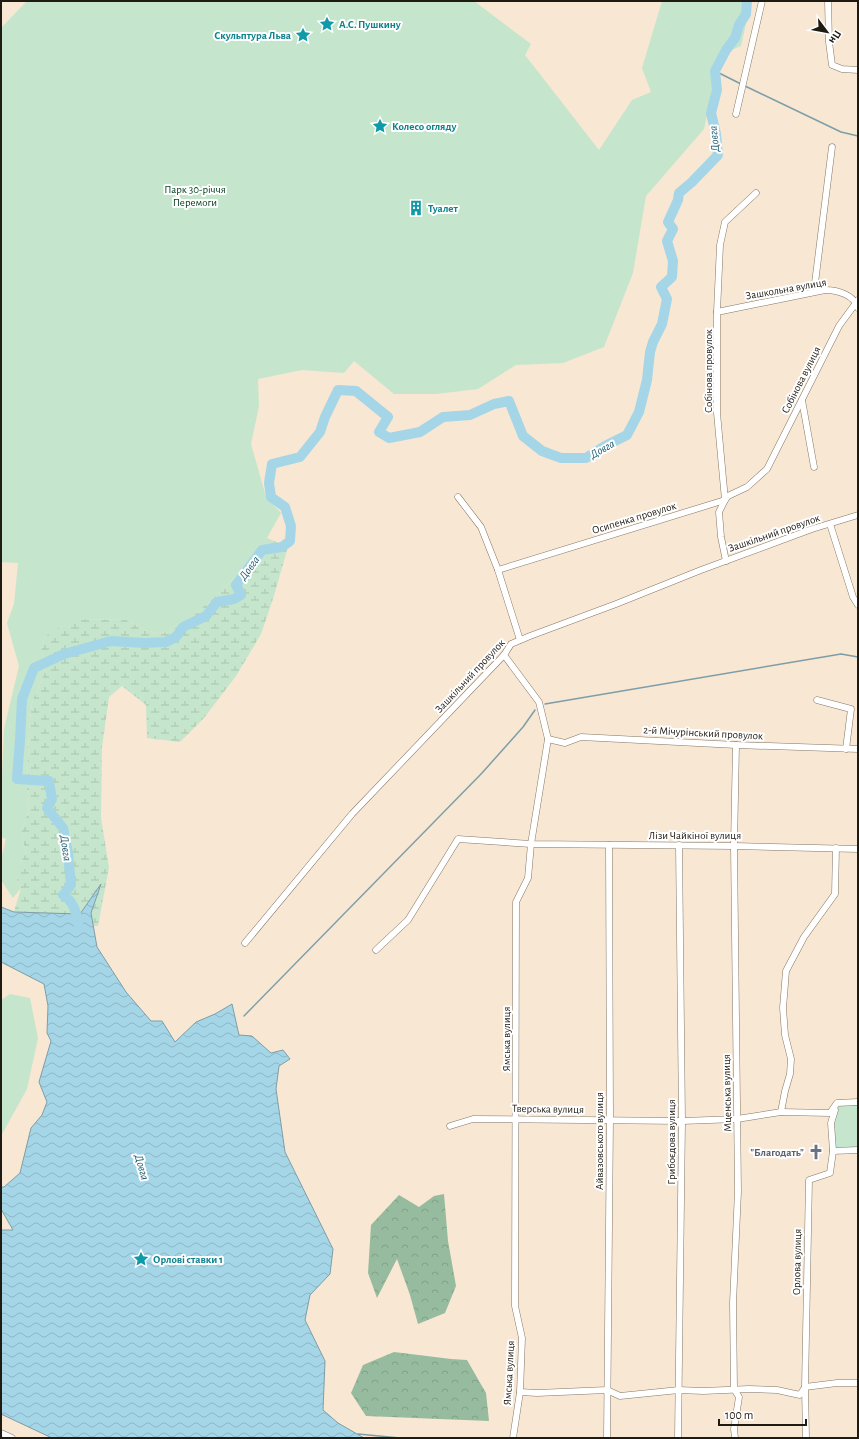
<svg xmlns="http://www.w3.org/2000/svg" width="859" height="1439" font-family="'Alegreya Sans',sans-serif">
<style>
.green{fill:#c5e6cc}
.forest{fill:url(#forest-crowns)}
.wetland{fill:url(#wetland-marsh)}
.water{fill:url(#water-waves);stroke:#7d9ea7}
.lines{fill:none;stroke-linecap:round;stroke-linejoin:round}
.stream{stroke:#7d9ea7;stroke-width:1.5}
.river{stroke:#a5d6e7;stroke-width:10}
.minor-casing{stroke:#857765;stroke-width:7}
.minor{stroke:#fff;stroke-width:6}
.labels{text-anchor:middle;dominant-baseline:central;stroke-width:4;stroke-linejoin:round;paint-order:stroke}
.culture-label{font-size:11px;font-weight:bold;fill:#0d838f;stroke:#fff;text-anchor:start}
.park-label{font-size:11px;fill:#04421f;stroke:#fff}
.street-label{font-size:11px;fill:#1f1a12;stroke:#fff}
.worship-label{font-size:11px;font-weight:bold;fill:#5b616d;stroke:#fff;text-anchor:end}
.water-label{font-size:12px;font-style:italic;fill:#1f5d6f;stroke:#fff}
</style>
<defs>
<pattern id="forest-crowns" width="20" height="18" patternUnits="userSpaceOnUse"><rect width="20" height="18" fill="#97bb9f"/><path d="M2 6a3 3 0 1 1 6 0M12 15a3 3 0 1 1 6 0" fill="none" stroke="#82a088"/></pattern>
<pattern id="wetland-marsh" width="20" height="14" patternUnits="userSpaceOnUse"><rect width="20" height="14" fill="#c5e6cc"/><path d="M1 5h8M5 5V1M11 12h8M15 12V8" fill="none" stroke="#a9c5ae"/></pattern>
<pattern id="water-waves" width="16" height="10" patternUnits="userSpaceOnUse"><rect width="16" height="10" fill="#a5d6e7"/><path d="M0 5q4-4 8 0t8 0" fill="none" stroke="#8eb7c5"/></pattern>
</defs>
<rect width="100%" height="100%" fill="#f7e7d3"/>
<g class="green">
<path d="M 27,1 L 474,1 L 531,44 L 525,55 L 599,150 L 632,100 L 651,92 L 642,68 L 662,1 L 751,1 L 741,46 L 727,52 L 713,88 L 704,129 L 646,196 L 633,273 L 604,347 L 563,363 L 516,365 L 478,389 L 436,394 L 394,394 L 354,361 L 344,373 L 302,370 L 258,379 L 259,406 L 251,444 L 266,497 L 281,513 L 267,538 L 243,569 L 217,595 L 188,620 L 169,632 L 158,633 L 145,630 L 126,620 L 74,619 L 47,635 L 42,645 L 41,653 L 45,661 L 46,666 L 42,679 L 32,702 L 29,729 L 27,789 L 29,802 L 28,812 L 22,830 L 22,837 L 26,853 C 17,870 12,868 21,888 L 13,898 L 1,880 L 1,859 L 6,839 L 1,837 L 1,798 L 4,729 L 19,666 L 7,623 L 14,604 L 18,563 L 1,562 L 1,28 Z"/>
<path d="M 10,994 L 30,998 L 38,1038 L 27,1089 L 1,1136 L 1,1000 Z"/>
<path d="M 858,1102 L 858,1150 L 833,1151 L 831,1123 L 837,1103 Z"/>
</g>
<g class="forest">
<path d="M 444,1194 L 448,1241 L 456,1286 L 445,1313 L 418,1324 L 410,1295 L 397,1259 L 377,1298 L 368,1273 L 371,1225 L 399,1195 L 419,1207 L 434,1196 Z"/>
<path d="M 394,1352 L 451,1359 L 467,1360 L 486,1393 L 489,1421 L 366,1416 L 351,1393 L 363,1365 Z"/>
</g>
<path class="wetland" d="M 267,538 L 288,547 L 273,599 L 261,634 L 236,676 L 204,718 L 180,742 L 147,738 L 146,705 L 122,686 L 109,697 L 102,747 L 101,818 L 109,867 L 98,926 L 93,926 L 91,913 L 100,886 L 80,914 L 14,912 L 21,888 L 15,874 L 16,870 L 26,853 L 22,837 L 22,830 L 28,812 L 29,802 L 27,789 L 29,729 L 32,702 L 42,679 L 46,666 L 45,661 L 41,653 L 42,645 L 47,635 L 60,627 L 74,619 L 126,620 L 145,630 L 158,633 L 169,632 L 188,620 L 217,595 L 243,569 Z"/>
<path class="water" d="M 101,884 L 91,913 L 97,947 L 126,992 L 151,1021 L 162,1021 L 175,1042 L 196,1022 L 215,1014 L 232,1004 L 239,1035 L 252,1036 L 271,1053 L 283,1050 L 290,1059 L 279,1066 L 276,1089 L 285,1152 L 333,1249 L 330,1274 L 310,1295 L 305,1320 L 325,1361 L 323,1410 L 338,1423 L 364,1438 L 52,1438 L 1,1414 L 1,1230 L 13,1230 L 1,1209 L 1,1187 L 4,1187 L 20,1173 L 31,1128 L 42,1115 L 47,1102 L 39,1082 L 51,1041 L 47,1033 L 48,1006 L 44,984 L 1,962 L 1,907 L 14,912 L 80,914 Z"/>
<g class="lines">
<g class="stream">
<path d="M 715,71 L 741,84"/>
<path d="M 745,86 L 841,132 L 858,136"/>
<path d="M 545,704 L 841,654 L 858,657"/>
<path d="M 244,1016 L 482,773 L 523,727 L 535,710"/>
<path d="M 358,1434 L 400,1438"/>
</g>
<path class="river" d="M 79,927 C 76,914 75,902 63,895 L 71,885 L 68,853 L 63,828 L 47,808 L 52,799 L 49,781 L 17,779 L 20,740 L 22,699 L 34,668 L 64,654 L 111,641 L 144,643 L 166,642 L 176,637 L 183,627 L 206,616 L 217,602 L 234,599 L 241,595 L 236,585 L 262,550 L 282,547 L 290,541 L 291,526 L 285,507 L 271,497 L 269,483 L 272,464 L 300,457 L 320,432 L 325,417 L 338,390 L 356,391 L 388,417 L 379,432 L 389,438 L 420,432 L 443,417 L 470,415 L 494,404 L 509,401 L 523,436 L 542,451 L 561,458 L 586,458 L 605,446 L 627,435 L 639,412 L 647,380 L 650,352 L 653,342 L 662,324 L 667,299 L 661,287 L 672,277 L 673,261 L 667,241 L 673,229 L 668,222 L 678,200 L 679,193 L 692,182 L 718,155 L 716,134 L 711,113 L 717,90 L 715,71 L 726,50 L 735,38 L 739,25 L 746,14 L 747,1"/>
<g class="minor-casing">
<g id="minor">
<path d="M 828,1 L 829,42 L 832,65 L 842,69 L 858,70"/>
<path d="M 736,114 L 762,1"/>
<path d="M 825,290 L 815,283 L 832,147"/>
<path d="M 717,312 L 825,290 C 838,290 854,295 858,308"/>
<path d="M 802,400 L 814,467"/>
<path d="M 458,497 L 481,527 L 498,570 L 520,640"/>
<path d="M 830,524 L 853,597 L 858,605"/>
<path d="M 726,561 L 721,537 L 719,512 L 725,500 L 717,413 L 717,312 L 720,245 L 725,222 L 756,193"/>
<path d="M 498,570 L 725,500 L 728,496 L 747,487 L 767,469 L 839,326 L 858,300"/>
<path d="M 504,655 L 539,702 L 548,739 L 531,844 L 528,878 L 516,902 L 515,1306 L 522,1338 L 520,1392 L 513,1438"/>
<path d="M 817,700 L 851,709 L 846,749"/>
<path d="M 548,739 L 565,743 L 581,737 L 736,745 L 858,749"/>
<path d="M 245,943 L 352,814 L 504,655 L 511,644 L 530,636 L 616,604 L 701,570 L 812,529 L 858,515"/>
<path d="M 376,950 L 408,920 L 458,839 L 531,844 L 734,846 L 858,849"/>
<path d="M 781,1112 L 785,1091 L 790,1074 L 791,1059 L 785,1035 L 783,1008 L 786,971 L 804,937 L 835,894 L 836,848"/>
<path d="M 450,1126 L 473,1119 L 682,1121 L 737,1119 L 781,1112 L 830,1113 L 837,1103 L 858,1102"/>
<path d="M 833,1151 L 858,1150"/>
<path d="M 520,1392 L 537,1393 L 607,1390 L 620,1396 L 679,1390 L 703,1391 L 749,1389 L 777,1390 L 800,1395 L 805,1387 L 837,1383 L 858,1383"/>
<path d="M 1,1433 L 12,1438"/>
<path d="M 607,1438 L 610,1120 L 609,845"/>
<path d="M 678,1438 L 682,1121 L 679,845"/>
<path d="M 735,1438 L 734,1429 L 739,1397 L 734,1389 L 733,1303 L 738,1191 L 734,846 L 736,745"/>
<path d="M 806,1438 L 805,1387 L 809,1180 L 830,1173 L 833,1151 L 831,1123 L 835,1110"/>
</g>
</g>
<use href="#minor" class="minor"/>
</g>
<defs>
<g id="sight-bare" transform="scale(1.2)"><path d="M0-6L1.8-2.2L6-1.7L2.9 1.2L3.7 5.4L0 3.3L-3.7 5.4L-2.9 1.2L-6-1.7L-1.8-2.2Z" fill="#0f9aa8" stroke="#fff" stroke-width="2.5" paint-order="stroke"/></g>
<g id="building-bare" transform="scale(1.2)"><path d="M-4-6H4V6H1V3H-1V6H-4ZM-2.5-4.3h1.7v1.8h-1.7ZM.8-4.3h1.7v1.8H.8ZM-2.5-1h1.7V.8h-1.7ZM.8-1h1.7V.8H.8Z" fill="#0f9aa8" stroke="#fff" stroke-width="2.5" paint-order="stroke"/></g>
<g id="church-bare" transform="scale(1.2)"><path d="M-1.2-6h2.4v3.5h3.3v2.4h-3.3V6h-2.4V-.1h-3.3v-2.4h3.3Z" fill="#6b7280" stroke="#fff" stroke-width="2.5" paint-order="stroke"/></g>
</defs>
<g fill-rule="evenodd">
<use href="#sight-bare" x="327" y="24"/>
<use href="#sight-bare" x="303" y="35"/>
<use href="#sight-bare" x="380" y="126"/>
<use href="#building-bare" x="416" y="208"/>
<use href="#church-bare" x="816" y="1152"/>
<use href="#sight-bare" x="141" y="1259"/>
</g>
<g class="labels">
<g class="culture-label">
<text x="339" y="24">А.С. Пушкину</text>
<text x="291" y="35" text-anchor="end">Скульптура Льва</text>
<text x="392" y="126">Колесо огляду</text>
<text x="428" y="208">Туалет</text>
<text x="153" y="1259">Орлові ставки 1</text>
</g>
<g class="park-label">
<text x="195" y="189">Парк 30-річчя<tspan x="195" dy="13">Перемоги</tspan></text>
</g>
<g class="street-label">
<text transform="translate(786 289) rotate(-10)">Зашкольна вулиця</text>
<text transform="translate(708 371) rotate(-90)">Собінова провулок</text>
<text transform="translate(801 380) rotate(-63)">Собінова вулиця</text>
<text transform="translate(634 518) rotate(-17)">Осипенка провулок</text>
<text transform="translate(774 533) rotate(-19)">Зашкільний провулок</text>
<text transform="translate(470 676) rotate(-47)">Зашкільний провулок</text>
<text transform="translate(703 733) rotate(3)">2-й Мічурінський провулок</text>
<text x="695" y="835">Лізи Чайкіної вулиця</text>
<text transform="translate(506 1039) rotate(-90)">Ямська вулиця</text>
<text transform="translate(727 1093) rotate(-91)">Мценська вулиця</text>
<text transform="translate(548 1109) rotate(1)">Тверська вулиця</text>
<text transform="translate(599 1141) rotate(-90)">Айвазовського вулиця</text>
<text transform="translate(671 1142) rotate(-90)">Грибоєдова вулиця</text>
<text transform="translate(797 1262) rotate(-89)">Орлова вулиця</text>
<text transform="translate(509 1373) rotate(-87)">Ямська вулиця</text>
</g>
<g class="worship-label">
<text x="804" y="1152">"Благодать"</text>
</g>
<g class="water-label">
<text transform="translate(714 139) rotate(-96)">Довга</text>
<text transform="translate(602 449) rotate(-29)">Довга</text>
<text transform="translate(249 568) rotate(-54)">Довга</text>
<text transform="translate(66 848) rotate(82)">Довга</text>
<text transform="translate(142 1167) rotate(74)">Довга</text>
</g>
</g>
<rect width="859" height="1439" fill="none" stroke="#1f1a12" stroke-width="4"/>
<g transform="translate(827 32) rotate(122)" stroke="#ffffff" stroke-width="3" paint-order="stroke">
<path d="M0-3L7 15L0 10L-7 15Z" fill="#1f1a12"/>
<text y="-6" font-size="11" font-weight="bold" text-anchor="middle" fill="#1f1a12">Пн</text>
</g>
<path d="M719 1419v6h87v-6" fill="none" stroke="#1f1a12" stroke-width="2"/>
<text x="725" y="1419" font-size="12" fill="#1f1a12" stroke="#ffffff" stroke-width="3" paint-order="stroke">100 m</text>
</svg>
